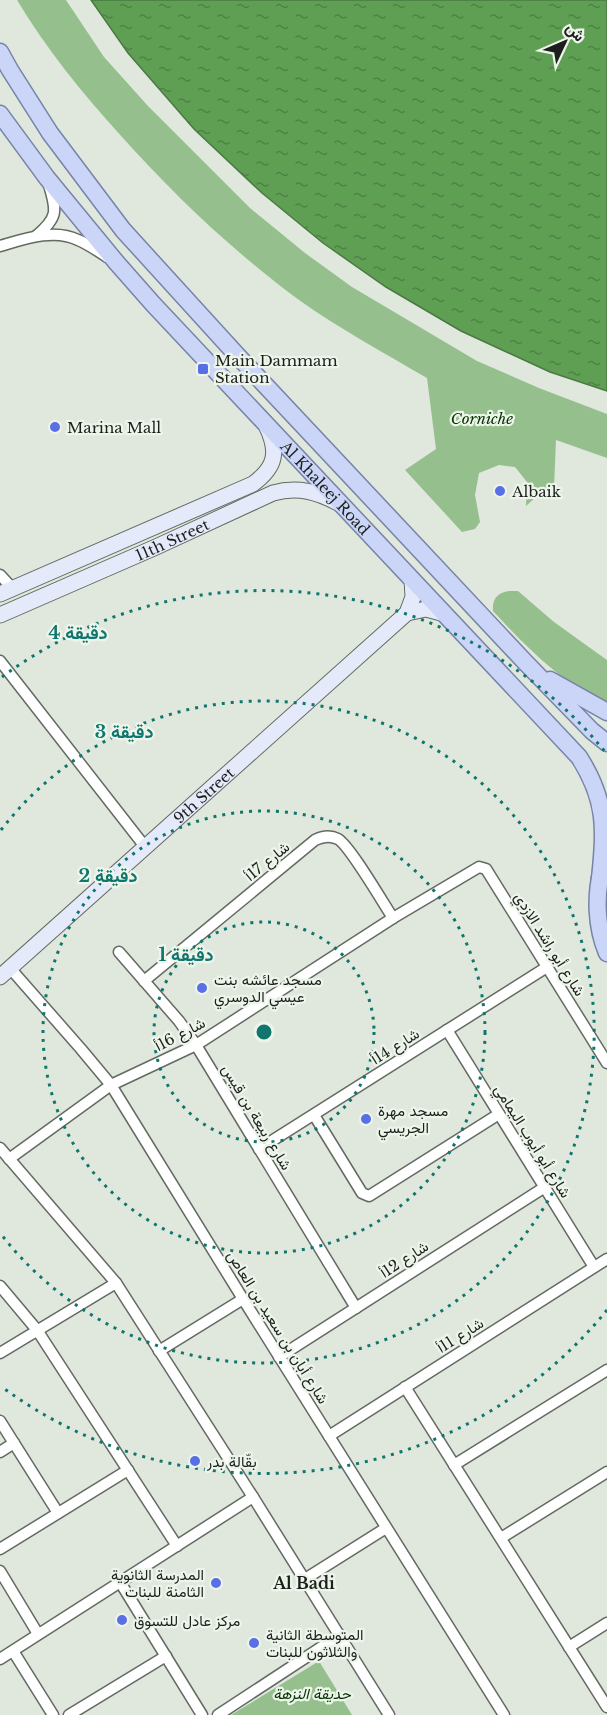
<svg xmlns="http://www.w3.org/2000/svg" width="607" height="1715" font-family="'Libre Baskerville',Vazirmatn,serif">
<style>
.green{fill:#95c08d}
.water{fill:url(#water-ripples);stroke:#4b7943;stroke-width:1.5}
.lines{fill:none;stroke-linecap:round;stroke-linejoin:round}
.street-casing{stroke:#636a61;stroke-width:13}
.secondary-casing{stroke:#636a61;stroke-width:17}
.primary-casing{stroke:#7783a7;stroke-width:19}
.street{stroke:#fff;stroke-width:10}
.secondary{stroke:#e5eafb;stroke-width:15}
.primary{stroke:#cbd5f7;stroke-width:16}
.ring{fill:none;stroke:#0f766e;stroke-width:3;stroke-dasharray:3 6}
.poi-dot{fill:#586fe5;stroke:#edf5eb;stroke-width:2}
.labels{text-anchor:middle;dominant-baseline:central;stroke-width:4.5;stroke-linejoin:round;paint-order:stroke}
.poi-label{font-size:15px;fill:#1c1f1c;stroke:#edf5eb;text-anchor:start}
.park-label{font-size:15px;font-style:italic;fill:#063500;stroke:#edf5eb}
.street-label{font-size:15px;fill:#1c1f1c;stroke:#edf5eb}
.neighbourhood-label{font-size:16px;font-weight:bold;fill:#1c1f1c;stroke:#edf5eb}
.centre{fill:#0f766e;stroke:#edf5eb;stroke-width:3}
.ring-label{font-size:18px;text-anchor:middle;font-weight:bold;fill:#0f766e;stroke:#edf5eb;stroke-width:4.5;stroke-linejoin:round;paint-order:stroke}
</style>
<defs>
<pattern id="water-ripples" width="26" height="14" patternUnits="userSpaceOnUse" patternTransform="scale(1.5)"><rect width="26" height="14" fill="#5f9f54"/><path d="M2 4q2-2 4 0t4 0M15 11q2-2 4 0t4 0" fill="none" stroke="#4e8145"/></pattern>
</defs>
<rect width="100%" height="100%" fill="#e0e8de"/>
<g class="green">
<path d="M 17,0 L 66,0 L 104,57 L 148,106 L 250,208 L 305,253 L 352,287 L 477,361 L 539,388 L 607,414 L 607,458 L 556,440 L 554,488 L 545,489 L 526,506 L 527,482 L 515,467 L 499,465 L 479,473 L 475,495 L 480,522 L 475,529 L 462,532 L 405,470 L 436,449 L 427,378 C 384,353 340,329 299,300 C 234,252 176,197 122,137 C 83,94 47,50 17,0 Z"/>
<path d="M 509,591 L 518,591 L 554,622 L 607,660 L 607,705 C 563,684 526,647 493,611 C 492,599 497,593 509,591 Z"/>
<path d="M 319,1661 L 352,1715 L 231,1715 Z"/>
</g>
<path class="water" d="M 91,0 L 607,0 L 607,391 L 550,372 L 461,331 L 386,287 L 323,243 L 262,193 L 194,129 L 128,53 Z"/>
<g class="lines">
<g class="street-casing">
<g id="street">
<path d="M 36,236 C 58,218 57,211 49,185"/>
<path d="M 0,246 C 24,239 54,228 78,240 C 88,244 98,251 107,257"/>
<path d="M 0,575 L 12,588"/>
<path d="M 0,661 L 146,848"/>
<path d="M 119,952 L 179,1021 L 196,1045 L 356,1308"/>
<path d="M 10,968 L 81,1049 L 111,1085 L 243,1299 L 504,1715"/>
<path d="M 144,981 L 315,840 C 323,836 330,835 338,839 C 350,846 383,903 393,918"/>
<path d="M 447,1030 L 594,1267"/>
<path d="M 314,1115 L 362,1193 L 369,1196 L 499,1114"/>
<path d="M 0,1148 L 116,1283 L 253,1497 L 389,1715"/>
<path d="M 259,1149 L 547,967"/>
<path d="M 9,1159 L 111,1085 L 196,1045 L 393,918 L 479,867 L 486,869 L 607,1063"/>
<path d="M 0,1286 L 37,1330 L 177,1546"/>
<path d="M 159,1351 L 243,1299"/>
<path d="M 0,1353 L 116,1283"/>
<path d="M 279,1357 L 545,1187"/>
<path d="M 405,1387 L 607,1707"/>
<path d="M 0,1421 L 58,1513"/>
<path d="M 329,1436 L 607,1259"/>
<path d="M 0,1452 L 14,1443"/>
<path d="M 454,1465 L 607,1370"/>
<path d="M 501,1538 L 607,1472"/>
<path d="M 0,1549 L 128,1470"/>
<path d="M 0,1571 L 38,1634"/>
<path d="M 305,1579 L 386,1528"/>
<path d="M 120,1582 L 202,1715"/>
<path d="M 569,1647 L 607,1623"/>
<path d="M 13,1651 L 53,1715"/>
<path d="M 0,1659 L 253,1497"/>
<path d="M 69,1715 L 166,1656"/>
<path d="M 218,1715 L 340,1635"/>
</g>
</g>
<g class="secondary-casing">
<g id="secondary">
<path d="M 0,594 L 253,484 C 276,467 279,452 266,425"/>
<path d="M 407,613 L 426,609 L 445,614"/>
<path id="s1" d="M 0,615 L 156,547 L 273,493 C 298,486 318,492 340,504"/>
<path id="s2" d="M 0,977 L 407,613 L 413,597 L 412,579"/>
</g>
</g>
<g class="primary-casing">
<g id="primary">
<path d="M 0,52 L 10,70 L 50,133 L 123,230 L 235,353 L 525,662 L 592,731 L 607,743"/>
<path id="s3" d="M 0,114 L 47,178 L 116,262 L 153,304 L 579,757 C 607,801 605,829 600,879"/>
<path d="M 550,680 L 607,712"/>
<path d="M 602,869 C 595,896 596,927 607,953"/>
</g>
</g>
<use href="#street" class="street"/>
<use href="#secondary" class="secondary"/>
<use href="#primary" class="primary"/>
</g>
<g class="ring">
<circle cx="264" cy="1032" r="110"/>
<circle cx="264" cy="1032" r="221"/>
<path d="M1 830A331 331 0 1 1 1 1234"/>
<path d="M607 1310A441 441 0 0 1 2 1387M2 677A441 441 0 0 1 607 754"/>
</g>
<g class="poi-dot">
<rect x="197" y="363" width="12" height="12" rx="3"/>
<circle cx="55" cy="427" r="6"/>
<circle cx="500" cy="491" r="6"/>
<circle cx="202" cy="988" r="6"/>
<circle cx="366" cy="1119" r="6"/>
<circle cx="195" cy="1461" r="6"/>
<circle cx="216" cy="1583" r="6"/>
<circle cx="122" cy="1620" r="6"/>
<circle cx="254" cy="1643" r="6"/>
</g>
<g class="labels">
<g class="poi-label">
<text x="215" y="360">Main Dammam<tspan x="215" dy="17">Station</tspan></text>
<text x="67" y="427">Marina Mall</text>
<text x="512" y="491">Albaik</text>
<text x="214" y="979">مسجد عائشه بنت<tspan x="214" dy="17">عيسي الدوسري</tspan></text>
<text x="378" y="1110">مسجد مهرة<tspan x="378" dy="17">الجريسي</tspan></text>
<text x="207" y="1461">بقّالة بدر</text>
<text x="204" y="1574" text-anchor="end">المدرسة الثانوية<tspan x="204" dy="17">الثامنة للبنات</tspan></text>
<text x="134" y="1620">مركز عادل للتسوق</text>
<text x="266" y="1634">المتوسطة الثانية<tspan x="266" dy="17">والثلاثون للبنات</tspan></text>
</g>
<g class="park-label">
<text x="482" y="418">Corniche</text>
<text x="312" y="1693">حديقة النزهة</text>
</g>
<g class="street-label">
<text stroke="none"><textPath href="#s3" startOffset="496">Al Khaleej Road</textPath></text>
<text stroke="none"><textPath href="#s1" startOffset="188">11th Street</textPath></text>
<text stroke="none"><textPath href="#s2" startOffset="273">9th Street</textPath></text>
<text transform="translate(267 861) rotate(-39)">شارع 17أ</text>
<text transform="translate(550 944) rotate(58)">شارع أبو راشد الازدي</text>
<text transform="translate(180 1034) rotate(-28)">شارع 16أ</text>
<text transform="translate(395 1046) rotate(-32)">شارع 14أ</text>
<text transform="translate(257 1117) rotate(59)">شارع ربيعة بن قيس</text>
<text transform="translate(533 1141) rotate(58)">شارع أبو أيوب اليمامي</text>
<text transform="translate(404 1259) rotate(-33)">شارع 12أ</text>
<text transform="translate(278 1327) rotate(58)">شارع أبان بن سعيد بن العاص</text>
<text transform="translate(460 1335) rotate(-32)">شارع 11أ</text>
</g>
<g class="neighbourhood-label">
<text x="304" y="1583">Al Badi</text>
</g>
</g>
<circle cx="264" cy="1032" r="9" class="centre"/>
<g class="ring-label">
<text x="78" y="639">4 دقيقة</text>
<text x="124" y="738">3 دقيقة</text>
<text x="108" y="882">2 دقيقة</text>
<text x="186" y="961">1 دقيقة</text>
</g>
<g transform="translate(565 42) rotate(46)" stroke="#edf5eb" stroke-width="4.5" paint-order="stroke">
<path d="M0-4.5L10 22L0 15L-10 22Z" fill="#1c1f1c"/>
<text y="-9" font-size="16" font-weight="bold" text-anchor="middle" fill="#1c1f1c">ش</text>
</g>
</svg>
